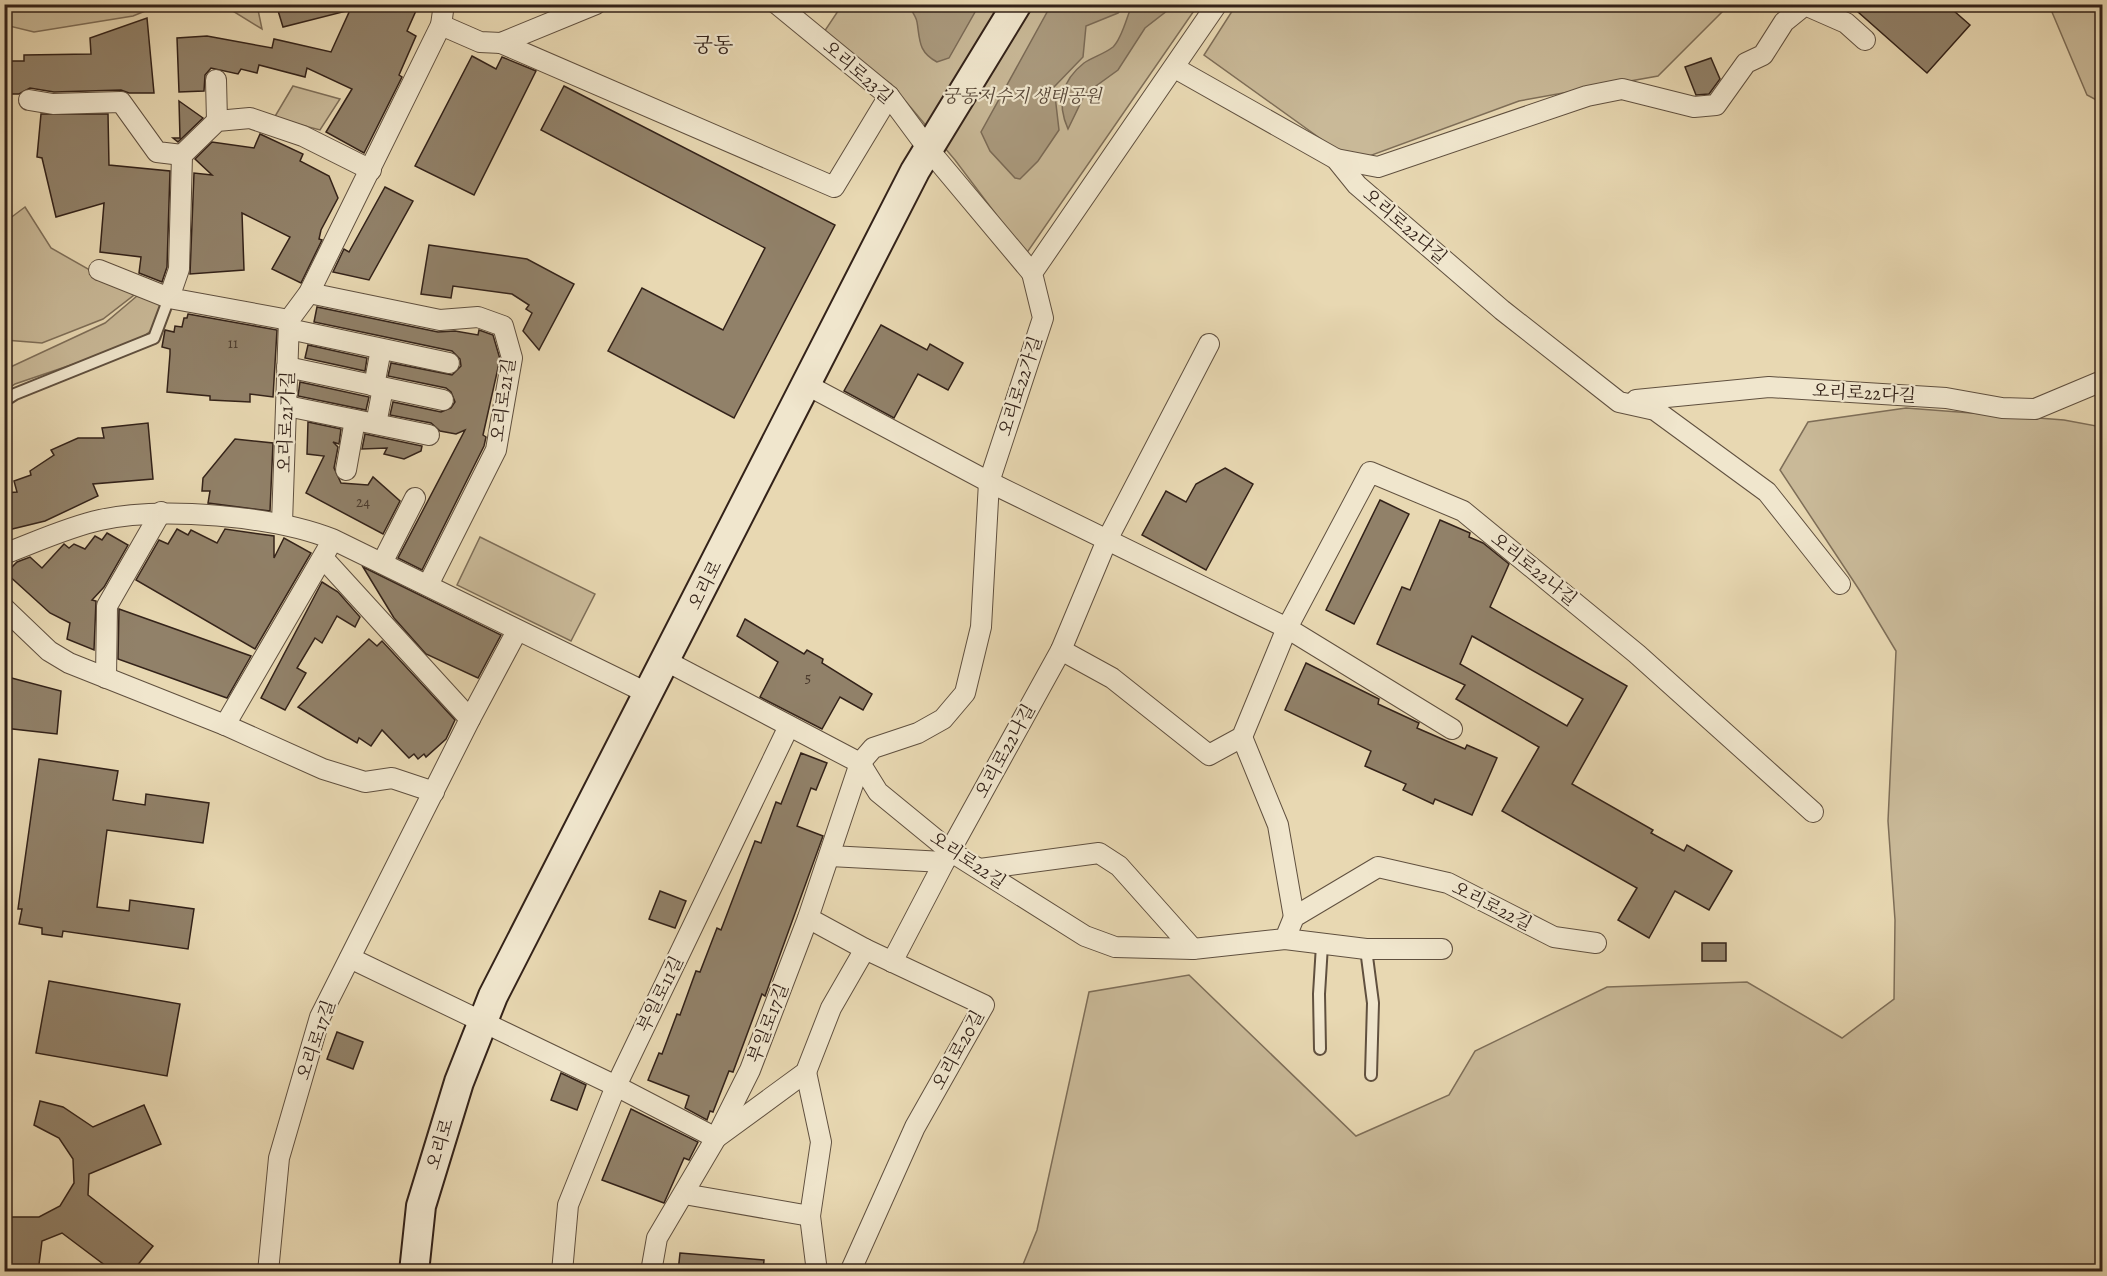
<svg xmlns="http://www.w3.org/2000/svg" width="2107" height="1276" font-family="Alegreya,'Noto Serif KR',serif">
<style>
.green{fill:#c9b998;stroke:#7e6e58;stroke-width:1.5}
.water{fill:#aa9a7e;stroke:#7a6a56;stroke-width:1.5}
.building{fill:#918169;stroke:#332219;stroke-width:1.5;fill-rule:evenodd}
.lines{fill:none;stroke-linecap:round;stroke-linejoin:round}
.service-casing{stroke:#60503f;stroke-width:14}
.minor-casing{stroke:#60503f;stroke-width:22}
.secondary-casing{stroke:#332219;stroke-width:32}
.service{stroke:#f0e6cd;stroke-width:10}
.minor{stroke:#f0e6cd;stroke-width:20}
.secondary{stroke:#f0e6cd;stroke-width:28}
.labels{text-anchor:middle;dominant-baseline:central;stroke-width:4.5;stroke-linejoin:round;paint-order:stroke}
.number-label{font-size:15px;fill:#4a3a2d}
.street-label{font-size:18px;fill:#332219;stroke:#f0e6cd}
.park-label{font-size:18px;font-style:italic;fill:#584839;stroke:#f0e6cd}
.quarter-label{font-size:21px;fill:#332219;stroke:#f0e6cd}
</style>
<rect width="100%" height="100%" fill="#e8d8b2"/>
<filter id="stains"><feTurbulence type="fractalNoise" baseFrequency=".00333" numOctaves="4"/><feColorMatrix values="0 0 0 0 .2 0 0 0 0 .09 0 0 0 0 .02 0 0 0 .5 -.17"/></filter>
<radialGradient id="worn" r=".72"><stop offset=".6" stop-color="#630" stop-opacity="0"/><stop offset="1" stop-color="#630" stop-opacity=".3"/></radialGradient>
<g class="green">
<path d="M 5,4 L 160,4 L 160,5 L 133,16 L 34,32 L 5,25 Z"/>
<path d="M 223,5 L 257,5 L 262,29 Z"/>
<path d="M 842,5 L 1198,5 L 1026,254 L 955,160 L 891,84 L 822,35 Z"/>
<path d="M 1236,5 L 1729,5 L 1658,76 L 1519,101 L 1353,162 L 1204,55 Z"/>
<path d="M 2049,5 L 2102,5 L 2102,103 L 2087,95 Z"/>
<path d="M 293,86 L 340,99 L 320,130 L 274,118 Z"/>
<path d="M 25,207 L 51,248 L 134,295 L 103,319 L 42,343 L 5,340 L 5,222 Z"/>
<path d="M 137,296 L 164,303 L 152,330 L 133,344 L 15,384 L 5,391 L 4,370 L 105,323 Z"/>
<path d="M 1906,408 L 2064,420 L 2102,427 L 2102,1271 L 1020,1272 L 1037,1230 L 1089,992 L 1189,975 L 1356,1136 L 1449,1095 L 1475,1051 L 1607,987 L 1747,982 L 1842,1038 L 1894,999 L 1895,920 L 1888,821 L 1896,651 L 1860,591 L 1780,470 L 1808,422 Z"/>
<path d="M 480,537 L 595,594 L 571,641 L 457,585 Z"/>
</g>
<g class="water">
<path d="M 908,5 L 979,5 L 949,58 L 937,62 C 918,52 920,40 917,22 C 916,16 911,10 908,5 Z"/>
<path d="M 1051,5 L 1125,5 L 1118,13 L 1086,26 L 1083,57 L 1054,87 L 1059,130 L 1038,161 L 1020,179 L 1015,178 L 990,151 L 981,132 Z"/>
<path d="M 1132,5 L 1169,5 L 1168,10 L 1145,28 L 1118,70 L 1085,94 L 1068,129 C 1057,104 1061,81 1084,63 C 1093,57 1104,54 1113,47 C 1122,39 1127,16 1132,5 Z"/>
</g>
<g class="building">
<path d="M 276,4 L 349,4 L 350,9 L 352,4 L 419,4 L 407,31 L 416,36 L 399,75 L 402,77 L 364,153 L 326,132 L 352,89 L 307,68 L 305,77 L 259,65 L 257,73 L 241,69 L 238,74 L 211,68 L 205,75 L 204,91 L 179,92 L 177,38 L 207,36 L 272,48 L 274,39 L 331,52 L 350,10 L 283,27 Z"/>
<path d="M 1849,4 L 1946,4 L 1970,25 L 1927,73 Z"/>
<path d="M 147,18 L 154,93 L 129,93 L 121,90 L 54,92 L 30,88 L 19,94 L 4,94 L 4,61 L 24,61 L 24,55 L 91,54 L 90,38 Z"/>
<path d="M 472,56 L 496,69 L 502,57 L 536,71 L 474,195 L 415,166 Z"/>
<path d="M 1711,58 L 1720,79 L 1709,94 L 1696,95 L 1685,67 Z"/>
<path d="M 564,86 L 835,225 L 734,418 L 608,351 L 642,288 L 723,330 L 765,248 L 541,130 Z"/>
<path d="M 179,101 L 203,118 L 178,142 L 173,138 L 180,138 Z"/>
<path d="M 41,114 L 108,114 L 109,165 L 170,171 L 167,267 L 162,282 L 139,273 L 141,257 L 100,252 L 104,203 L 56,217 L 42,158 L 37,157 Z"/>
<path d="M 260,134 L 303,154 L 300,161 L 329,176 L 338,198 L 321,230 L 319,239 L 322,240 L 301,283 L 272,269 L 290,237 L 242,213 L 244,270 L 190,274 L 194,173 L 212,175 L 195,159 L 212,142 L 254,148 Z"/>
<path d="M 385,187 L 413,201 L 369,280 L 333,272 L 344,249 L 349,252 Z"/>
<path d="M 429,245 L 527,259 L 574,284 L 539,350 L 523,331 L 532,313 L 526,309 L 529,305 L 512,294 L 453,286 L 451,298 L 421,294 Z"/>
<path d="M 317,307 L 438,332 L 455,331 L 478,335 L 479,330 L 493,335 L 500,359 L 483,435 L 486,437 L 484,446 L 422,570 L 398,558 L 465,430 L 456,434 L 440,431 L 431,423 L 390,415 L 393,402 L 441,412 L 451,408 L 455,402 L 451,392 L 446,388 L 388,376 L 391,363 L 452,375 L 461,366 L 460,359 L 452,351 L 314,322 Z"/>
<path d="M 188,314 L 277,330 L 273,397 L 250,394 L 250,402 L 210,400 L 210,396 L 167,392 L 170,354 L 170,349 L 162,347 L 165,330 L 174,332 L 175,326 L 182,327 L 184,318 L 187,318 Z"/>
<path d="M 881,325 L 927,350 L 930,344 L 963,363 L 948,390 L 918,374 L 894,418 L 844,391 Z"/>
<path d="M 308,345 L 367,358 L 365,371 L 305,358 Z"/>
<path d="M 300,382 L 369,397 L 366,410 L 298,396 Z"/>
<path d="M 308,422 L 341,429 L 339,444 L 333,442 L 338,447 L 334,468 L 341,483 L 368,485 L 373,477 L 400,501 L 383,534 L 306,493 L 324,456 L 307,454 Z"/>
<path d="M 148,423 L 153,479 L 93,484 L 98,496 L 45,521 L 4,531 L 4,493 L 17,492 L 14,481 L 31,475 L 30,471 L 54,455 L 51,450 L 78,438 L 104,438 L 102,428 Z"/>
<path d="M 365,434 L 422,446 L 421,451 L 404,459 L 384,454 L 387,448 L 362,449 Z"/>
<path d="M 235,439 L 273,443 L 270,511 L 208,503 L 210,491 L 202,491 L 203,478 Z"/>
<path d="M 1225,468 L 1253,484 L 1206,570 L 1142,535 L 1166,491 L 1186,502 L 1196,484 Z"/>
<path d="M 1380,500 L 1409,514 L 1354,624 L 1326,610 Z"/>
<path d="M 1440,520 L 1470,533 L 1469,537 L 1483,543 L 1509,564 L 1490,607 L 1627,686 L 1572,784 L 1653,830 L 1651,833 L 1684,851 L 1687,845 L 1732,871 L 1709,910 L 1675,891 L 1649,938 L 1618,920 L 1637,888 L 1502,811 L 1539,747 L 1456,699 L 1465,685 L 1377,644 L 1402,587 L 1410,590 ZM 1472,636 L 1583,699 L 1567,726 L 1460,664 Z"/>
<path d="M 177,529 L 188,535 L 191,530 L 217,543 L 225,529 L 274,536 L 274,558 L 284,538 L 311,553 L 255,649 L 136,580 L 159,540 L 168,544 Z"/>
<path d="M 107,533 L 128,545 L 104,587 L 92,600 L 96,601 L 94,650 L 67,639 L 70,623 L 50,613 L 6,573 L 17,562 L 30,557 L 42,568 L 64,544 L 69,548 L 74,544 L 85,549 L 95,536 L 102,540 Z"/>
<path d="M 363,567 L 501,635 L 478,678 L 426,654 L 394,618 Z"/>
<path d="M 322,582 L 338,592 L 360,617 L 355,627 L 337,616 L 322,643 L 315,638 L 297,668 L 306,673 L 285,710 L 261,698 Z"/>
<path d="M 119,609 L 251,656 L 227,698 L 118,659 Z"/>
<path d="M 745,619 L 804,654 L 807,650 L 823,659 L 822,663 L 872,694 L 863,710 L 840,697 L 822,729 L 760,697 L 778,662 L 737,636 Z"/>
<path d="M 369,639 L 377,646 L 382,641 L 455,720 L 446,739 L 426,757 L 424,754 L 418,759 L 414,754 L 409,758 L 382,730 L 371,746 L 359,738 L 357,743 L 298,707 Z"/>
<path d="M 1306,663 L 1379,699 L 1378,704 L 1419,723 L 1417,728 L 1465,749 L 1467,745 L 1497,758 L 1472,815 L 1435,799 L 1433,804 L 1403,790 L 1406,784 L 1365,766 L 1371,751 L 1285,710 Z"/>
<path d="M 4,676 L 61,691 L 57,734 L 4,728 Z"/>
<path d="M 801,753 L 827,763 L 816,790 L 811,788 L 797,826 L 823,836 L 765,996 L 762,994 L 733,1072 L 729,1071 L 713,1112 L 710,1111 L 707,1120 L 685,1108 L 689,1096 L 648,1080 L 659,1053 L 662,1054 L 677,1014 L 680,1015 L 696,971 L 700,972 L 717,928 L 721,930 L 755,841 L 761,843 L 776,802 L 781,804 Z"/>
<path d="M 39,759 L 118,771 L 113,800 L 145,805 L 146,794 L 209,803 L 203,843 L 107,830 L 97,907 L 129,911 L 130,900 L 194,909 L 188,949 L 63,931 L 62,937 L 42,934 L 42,928 L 19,924 L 22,909 L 18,909 Z"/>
<path d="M 660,891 L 686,901 L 675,928 L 649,919 Z"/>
<rect x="1702" y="943" width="24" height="18"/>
<path d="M 49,981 L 180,1004 L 167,1076 L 36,1053 Z"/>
<path d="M 337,1032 L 363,1042 L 353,1069 L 327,1059 Z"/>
<path d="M 561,1073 L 586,1085 L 577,1110 L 551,1100 Z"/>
<path d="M 40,1101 L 63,1107 L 93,1127 L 144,1105 L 161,1144 L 89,1174 L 88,1195 L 153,1246 L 132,1272 L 114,1272 L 62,1233 L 42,1241 L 38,1272 L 4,1272 L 4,1217 L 39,1217 L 60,1206 L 74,1183 L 73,1159 L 59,1138 L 34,1125 Z"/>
<path d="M 631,1109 L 698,1142 L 689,1160 L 684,1158 L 664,1203 L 602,1180 Z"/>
<path d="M 680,1253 L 764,1260 L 763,1272 L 678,1272 Z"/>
</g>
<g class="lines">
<g class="service-casing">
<g id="service">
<path d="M 4,401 L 15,394 L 154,338 L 169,298"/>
<path d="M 1366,949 L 1373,1003 L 1371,1075"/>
<path d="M 1320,1049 L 1319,994 L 1322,945"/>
</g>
</g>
<g class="minor-casing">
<g id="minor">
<path d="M 777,4 L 889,96 L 929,150 L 1032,273"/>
<path d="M 441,25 L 480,42 L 501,43 L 596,4"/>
<path d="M 501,43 L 834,187 L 889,96"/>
<path d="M 1175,68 L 1336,159 L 1357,185 L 1502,310 L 1619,402 L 1655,410 L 1767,492 L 1840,584"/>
<path d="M 216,80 L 217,121"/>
<path d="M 29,100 L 53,104 L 121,102 L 157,152 L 182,155"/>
<path d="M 1336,159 L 1378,167 L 1587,96 L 1622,89 L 1694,107 L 1716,105 L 1746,63 L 1763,55 L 1784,22 L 1805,5 L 1846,23 L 1865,40"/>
<path d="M 99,270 L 169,298"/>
<path d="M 309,293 L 440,320 L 478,317 L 503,326 L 512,358 L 496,450 L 428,585"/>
<path d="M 289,320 L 169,298 L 179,269 L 182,155 L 217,121 L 250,118 L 303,136 L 371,170"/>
<path d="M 289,329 L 449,363"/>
<path d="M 287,367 L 443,400"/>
<path d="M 807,385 L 989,482 L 1287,628 L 1452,729"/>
<path d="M 374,386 L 381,349"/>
<path d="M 1636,400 L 1769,387 L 1946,398 L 2002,408 L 2035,409 L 2102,381"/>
<path d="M 287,406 L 429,435"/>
<path d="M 376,424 L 383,388"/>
<path d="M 346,470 L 355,420"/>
<path d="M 282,523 L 289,320 L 309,293 L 441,25 L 444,4"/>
<path d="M 4,554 C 36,542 68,527 100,520 C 161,506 274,516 332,539 L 649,694"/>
<path d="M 323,558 L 470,719"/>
<path d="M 382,563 L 415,498"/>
<path d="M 4,608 L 49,651 L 69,663 L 225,725 L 323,769 L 365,782 L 392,778 L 434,792"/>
<path d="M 1061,650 L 1112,678 L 1209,755 L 1242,737 L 1287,628 L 1370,472 L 1463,511 L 1637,654 L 1813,812"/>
<path d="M 666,661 L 860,763 L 878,792 L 950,851 L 1085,936 L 1115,947 L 1193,949 L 1285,939 L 1294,917 L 1378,867 L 1448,883 L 1554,937 L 1596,943"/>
<path d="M 106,678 L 107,606 L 161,512"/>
<path d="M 225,725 L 328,548"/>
<path d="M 1242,737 L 1278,825 L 1294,917"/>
<path d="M 830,856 L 944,862"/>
<path d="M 980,869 L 1099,853 L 1119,866 L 1193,949"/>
<path d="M 808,918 L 865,949"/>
<path d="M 1285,939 L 1366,949 L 1442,949"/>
<path d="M 350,958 L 616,1086 L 716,1138 L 806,1072 L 831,1008 L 865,949 L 984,1005 L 915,1127 L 850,1272"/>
<path d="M 892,962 L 950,851 L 1061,650 L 1107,540 L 1209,344"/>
<path d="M 806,1072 L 821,1142 L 810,1216 L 817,1272"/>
<path d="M 684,1194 L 810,1216"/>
<path d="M 268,1272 L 279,1158 L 320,1017 L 470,719 L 517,631"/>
<path d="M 562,1272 L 568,1205 L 616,1086 L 789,726"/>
<path d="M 651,1272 L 657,1238 L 716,1138 L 750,1070 L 808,918 L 860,763 L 873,748 L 918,733 L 943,719 L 965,693 L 981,627 L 989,482 L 1043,318 L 1032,273 L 1217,4"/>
</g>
</g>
<g class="secondary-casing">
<path id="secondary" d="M 414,1272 L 421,1206 L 459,1082 L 493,996 L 915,171 L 1017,4"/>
</g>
<use href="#service" class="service"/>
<use href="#minor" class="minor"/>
<use href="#secondary" class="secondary"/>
</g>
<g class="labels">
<g class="number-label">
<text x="233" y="343">11</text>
<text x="363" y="502">24</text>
<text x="808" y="678">5</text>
</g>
<g class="street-label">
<text transform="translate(858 72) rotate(41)">오리로23길</text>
<text transform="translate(1405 226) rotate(41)">오리로22다길</text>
<text transform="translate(1020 386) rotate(-72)">오리로22가길</text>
<text transform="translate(1864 393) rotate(3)">오리로22다길</text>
<text transform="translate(503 400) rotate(-82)">오리로21길</text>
<text transform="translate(286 422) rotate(-88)">오리로21가길</text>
<text transform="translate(1534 569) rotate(39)">오리로22나길</text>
<text transform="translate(705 585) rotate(-63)">오리로</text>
<text transform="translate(1005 751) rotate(-61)">오리로22나길</text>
<text transform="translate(968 860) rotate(34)">오리로22길</text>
<text transform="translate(1492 906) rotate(27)">오리로22길</text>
<text transform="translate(660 994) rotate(-64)">부일로11길</text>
<text transform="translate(768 1023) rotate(-69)">부일로17길</text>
<text transform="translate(316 1040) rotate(-71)">오리로17길</text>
<text transform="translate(958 1050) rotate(-61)">오리로20길</text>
<text transform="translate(440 1144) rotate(-73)">오리로</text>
</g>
<g class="park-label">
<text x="1022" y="96">궁동저수지 생태공원</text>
</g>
<g class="quarter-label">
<text x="713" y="45">궁동</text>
</g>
</g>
<rect width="2107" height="1276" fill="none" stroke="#e8d8b2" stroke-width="24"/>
<rect x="6" y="6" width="2095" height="1264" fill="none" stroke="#332219" stroke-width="3"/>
<rect x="12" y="12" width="2083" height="1252" fill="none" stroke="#332219" stroke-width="1.5"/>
<rect width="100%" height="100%" filter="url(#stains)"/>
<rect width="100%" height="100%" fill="url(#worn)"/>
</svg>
